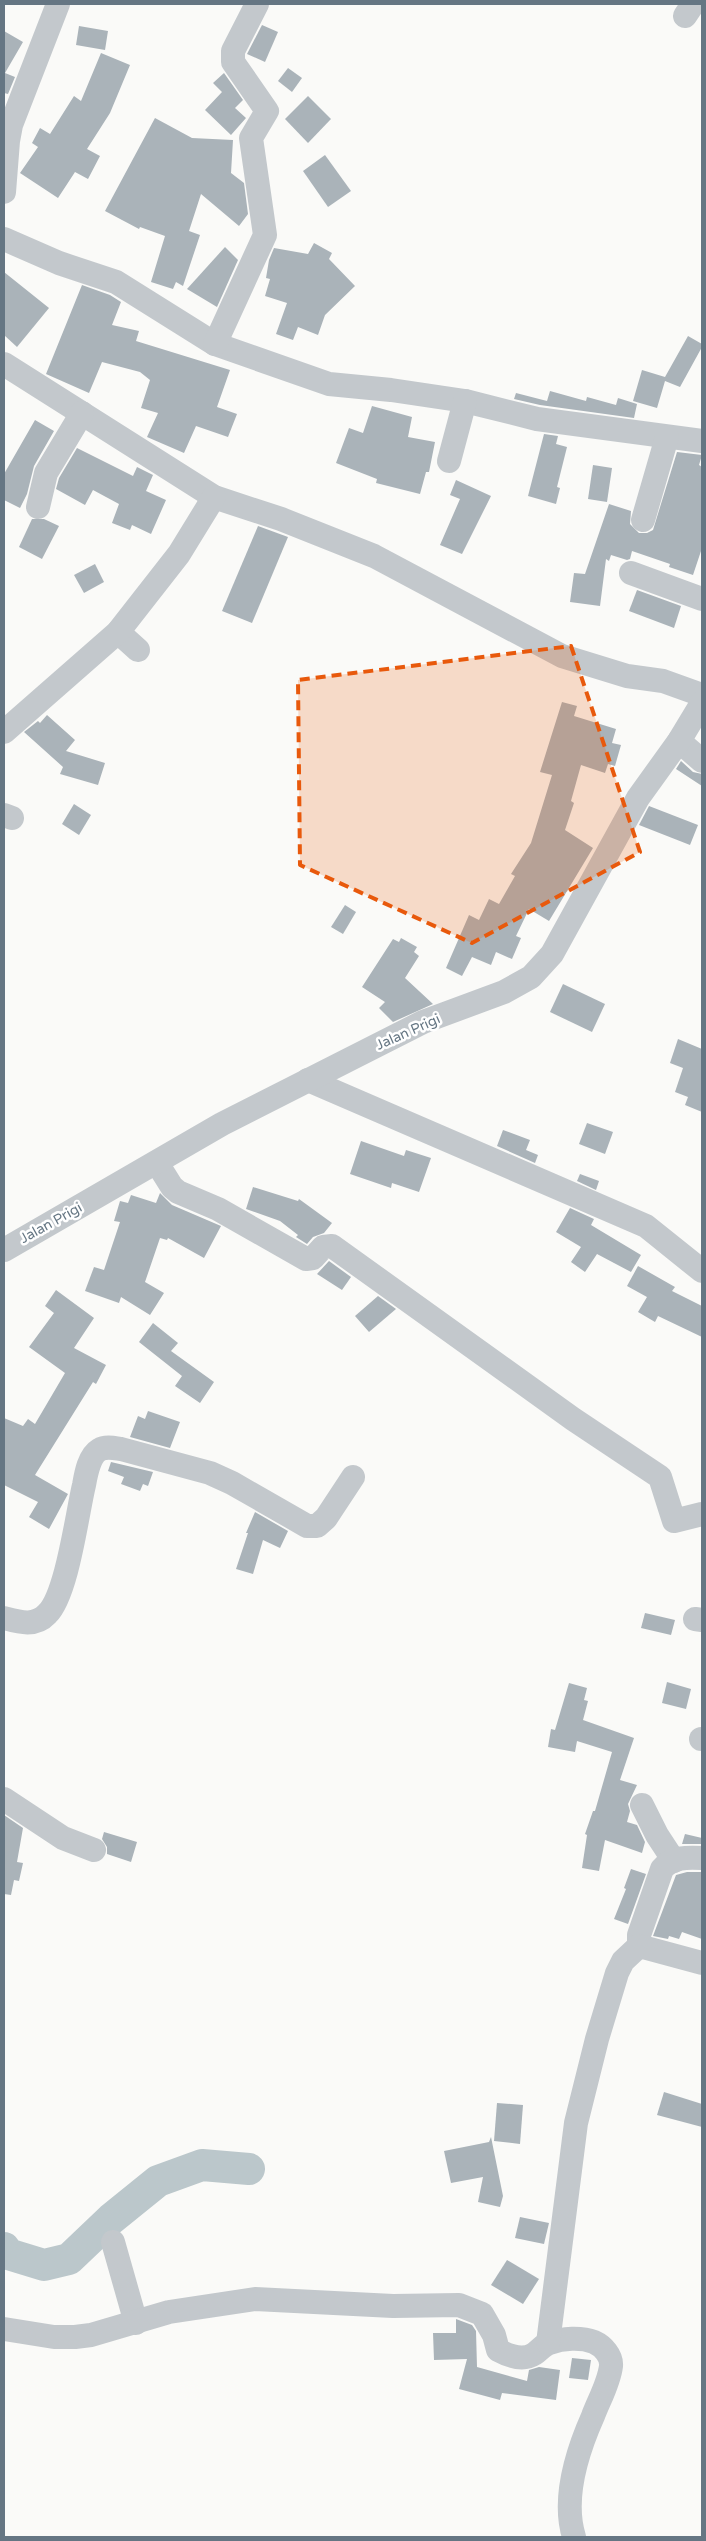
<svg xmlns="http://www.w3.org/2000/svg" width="706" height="2541" font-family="'Varela Round',sans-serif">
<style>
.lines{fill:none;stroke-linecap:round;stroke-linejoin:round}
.river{stroke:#bbc7cb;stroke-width:32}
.building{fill:#aab3b9}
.minor{stroke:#c3c8cc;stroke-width:24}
.marked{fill:#e8590c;fill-opacity:0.2;stroke:#e8590c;stroke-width:4;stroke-dasharray:10 6;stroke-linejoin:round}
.labels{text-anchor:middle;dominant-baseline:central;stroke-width:5;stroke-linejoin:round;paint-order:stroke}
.street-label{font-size:14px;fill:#657683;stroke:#fff}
</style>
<rect width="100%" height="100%" fill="#fafaf8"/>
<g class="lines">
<path class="river" d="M 4,2248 L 8,2254 L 44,2265 L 69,2259 L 111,2219 L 158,2181 L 202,2165 L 249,2169"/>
</g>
<g class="building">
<path d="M 262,25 L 278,32 L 265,62 L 247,54 Z"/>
<path d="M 79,26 L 108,31 L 105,50 L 76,45 Z"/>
<path d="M 4,31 L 23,42 L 5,73 L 15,77 L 8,94 L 4,93 Z"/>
<path d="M 101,53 L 130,65 L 110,113 L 87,149 L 100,156 L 88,179 L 75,172 L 58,198 L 20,173 L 38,147 L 32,143 L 40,128 L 50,134 L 74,96 L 81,101 Z"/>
<path d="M 288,68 L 302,78 L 292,92 L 278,81 Z"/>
<path d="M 224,73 L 243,100 L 235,108 L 246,118 L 231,135 L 205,110 L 222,92 L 213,83 Z"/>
<path d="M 308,96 L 331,119 L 308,143 L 285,119 Z"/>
<path d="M 155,118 L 192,138 L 233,140 L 231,173 L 244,183 L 248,214 L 239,226 L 201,194 L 189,231 L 200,235 L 183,286 L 176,282 L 173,289 L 151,282 L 165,236 L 140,227 L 139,229 L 105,211 Z"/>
<path d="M 325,155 L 351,191 L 328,207 L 303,171 Z"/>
<path d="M 314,243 L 332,253 L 329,259 L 355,286 L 325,315 L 318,335 L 298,327 L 293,340 L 276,334 L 287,303 L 265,296 L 270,279 L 266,278 L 269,260 L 274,248 L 308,254 Z"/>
<path d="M 225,247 L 238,260 L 217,307 L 187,289 Z"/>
<path d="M 4,272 L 49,308 L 17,347 L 4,335 Z"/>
<path d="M 82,285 L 110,295 L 121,302 L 112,325 L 139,331 L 136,341 L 230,370 L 217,407 L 237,414 L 228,437 L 196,426 L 184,453 L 147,437 L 158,413 L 141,408 L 150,380 L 140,372 L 102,362 L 89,393 L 46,374 Z"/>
<path d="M 688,336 L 702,344 L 702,347 L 680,387 L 665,381 L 657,408 L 633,401 L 642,370 L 665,377 Z"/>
<path d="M 550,391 L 586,401 L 587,397 L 616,405 L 618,398 L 637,404 L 634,418 L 540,405 L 514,399 L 516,393 L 547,401 Z"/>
<path d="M 372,406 L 412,417 L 408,437 L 435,442 L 429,472 L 426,472 L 420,494 L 376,483 L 377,479 L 336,463 L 349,428 L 363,433 Z"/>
<path d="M 35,420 L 54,431 L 34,466 L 27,494 L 20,508 L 4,500 L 4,474 Z"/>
<path d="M 544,434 L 558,436 L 556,444 L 567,447 L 557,487 L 560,488 L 556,504 L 528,496 Z"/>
<path d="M 77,448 L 133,476 L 137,467 L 153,475 L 146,491 L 166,500 L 151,534 L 132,525 L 130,530 L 112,523 L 119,504 L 93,490 L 85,505 L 56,489 L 59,478 Z"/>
<path d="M 677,452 L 702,455 L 699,465 L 702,467 L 702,548 L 693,575 L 669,567 L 670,564 L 632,551 L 630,559 L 627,560 L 611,555 L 609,561 L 606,559 L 600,606 L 570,602 L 574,573 L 585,574 L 609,504 L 631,511 L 630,524 L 639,533 L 647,533 L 653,530 Z"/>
<path d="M 593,465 L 612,468 L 607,502 L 588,499 Z"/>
<path d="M 456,480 L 491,496 L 462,554 L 440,545 L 460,499 L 450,495 Z"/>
<path d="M 32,519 L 44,519 L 59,526 L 42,559 L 19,547 Z"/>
<path d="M 258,526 L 288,537 L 252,623 L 222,611 Z"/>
<path d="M 95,564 L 104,582 L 84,593 L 74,575 Z"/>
<path d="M 637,590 L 681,606 L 674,628 L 629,611 Z"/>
<path d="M 562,702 L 577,706 L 574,716 L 616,729 L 612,743 L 621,745 L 615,766 L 608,764 L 605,773 L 581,765 L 571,801 L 574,803 L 565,830 L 593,848 L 549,921 L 529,909 L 516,936 L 521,938 L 512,959 L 496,952 L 491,965 L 472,957 L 462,976 L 446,968 L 469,915 L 479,920 L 489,899 L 499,904 L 515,876 L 511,874 L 531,843 L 552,775 L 540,772 Z"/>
<path d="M 47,715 L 75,740 L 66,751 L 105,763 L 98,785 L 60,774 L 63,767 L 24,732 L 38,721 L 40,723 Z"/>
<path d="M 681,761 L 693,772 L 702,774 L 702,786 L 676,769 Z"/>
<path d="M 74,804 L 91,815 L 79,835 L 62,824 Z"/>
<path d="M 649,806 L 698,825 L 690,845 L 639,825 Z"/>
<path d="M 345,905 L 356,912 L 343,934 L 331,927 Z"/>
<path d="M 401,938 L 417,947 L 414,952 L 419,956 L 405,978 L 433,1004 L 393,1022 L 379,1008 L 385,1002 L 362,987 L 393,939 L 399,942 Z"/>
<path d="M 563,984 L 605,1004 L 592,1032 L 550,1012 Z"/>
<path d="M 678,1039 L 702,1049 L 702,1112 L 685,1105 L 688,1097 L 675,1092 L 683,1068 L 670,1063 Z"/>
<path d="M 587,1123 L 613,1132 L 605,1154 L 579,1144 Z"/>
<path d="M 503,1130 L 530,1140 L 526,1150 L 538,1155 L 535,1163 L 497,1146 Z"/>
<path d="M 361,1141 L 404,1156 L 406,1150 L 431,1158 L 419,1192 L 392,1183 L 391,1188 L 350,1174 Z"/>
<path d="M 580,1174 L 599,1181 L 596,1190 L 577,1181 Z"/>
<path d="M 253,1187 L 298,1201 L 299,1199 L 332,1223 L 324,1233 L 313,1237 L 307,1244 L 296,1237 L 298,1235 L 280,1221 L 246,1209 Z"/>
<path d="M 160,1193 L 172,1205 L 221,1226 L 204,1258 L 168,1238 L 167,1240 L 160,1238 L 145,1282 L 164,1293 L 150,1315 L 121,1297 L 119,1303 L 85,1291 L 94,1267 L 104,1270 L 120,1222 L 114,1221 L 120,1201 L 128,1203 L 131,1195 L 156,1203 Z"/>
<path d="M 570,1208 L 594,1219 L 591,1225 L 641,1255 L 631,1272 L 597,1254 L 585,1272 L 571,1262 L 581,1247 L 556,1232 Z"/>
<path d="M 329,1261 L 351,1277 L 342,1290 L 317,1274 Z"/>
<path d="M 638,1266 L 675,1287 L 672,1291 L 702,1306 L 702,1337 L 658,1316 L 655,1322 L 638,1312 L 647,1297 L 627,1286 Z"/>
<path d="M 56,1290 L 94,1318 L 74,1348 L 106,1365 L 96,1384 L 93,1382 L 35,1475 L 68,1494 L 49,1529 L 29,1517 L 38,1502 L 4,1485 L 4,1418 L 23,1426 L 28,1419 L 35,1424 L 65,1373 L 29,1347 L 54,1313 L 45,1306 Z"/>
<path d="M 378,1296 L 396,1309 L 369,1332 L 355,1316 Z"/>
<path d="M 153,1323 L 178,1343 L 171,1351 L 214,1382 L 200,1403 L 175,1386 L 182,1376 L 139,1342 Z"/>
<path d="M 148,1411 L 180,1422 L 170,1448 L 130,1437 L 138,1416 L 145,1419 Z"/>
<path d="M 111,1462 L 153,1472 L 148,1486 L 143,1484 L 140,1491 L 121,1484 L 124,1477 L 108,1471 Z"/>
<path d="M 255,1512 L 288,1531 L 280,1548 L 263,1540 L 253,1574 L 236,1569 L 248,1533 L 246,1533 Z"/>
<path d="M 645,1613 L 675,1620 L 671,1635 L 641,1628 Z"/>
<path d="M 667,1682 L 691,1689 L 686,1709 L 662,1703 Z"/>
<path d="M 569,1683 L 587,1688 L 584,1700 L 588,1701 L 583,1720 L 634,1738 L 620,1780 L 637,1785 L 628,1804 L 630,1811 L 627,1822 L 637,1825 L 645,1842 L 642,1853 L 605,1840 L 599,1871 L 582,1868 L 587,1835 L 585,1834 L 593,1811 L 595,1811 L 612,1752 L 577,1741 L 575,1752 L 548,1747 L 551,1729 L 555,1730 Z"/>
<path d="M 4,1815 L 23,1828 L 17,1862 L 23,1863 L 19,1881 L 14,1880 L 11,1895 L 4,1894 Z"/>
<path d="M 104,1832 L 137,1842 L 131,1862 L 107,1854 L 107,1847 L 102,1839 Z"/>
<path d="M 685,1834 L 702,1838 L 702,1844 L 682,1844 Z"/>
<path d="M 631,1869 L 646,1874 L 628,1924 L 614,1919 L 626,1889 L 624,1888 Z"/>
<path d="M 687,1872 L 702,1872 L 702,1939 L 682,1932 L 679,1939 L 669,1936 L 668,1939 L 653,1936 L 676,1875 Z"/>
<path d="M 664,2092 L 702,2104 L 702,2127 L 657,2115 Z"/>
<path d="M 497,2103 L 523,2105 L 520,2144 L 494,2141 Z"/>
<path d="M 491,2137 L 503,2196 L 500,2207 L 478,2202 L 483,2177 L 451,2183 L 444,2151 L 489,2142 Z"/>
<path d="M 520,2217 L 549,2223 L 544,2244 L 515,2238 Z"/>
<path d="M 507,2260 L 539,2279 L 523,2304 L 491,2285 Z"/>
<path d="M 456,2319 L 472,2325 L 476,2331 L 477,2367 L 527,2381 L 529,2370 L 539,2367 L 560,2370 L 556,2400 L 502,2393 L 500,2400 L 459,2389 L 467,2359 L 434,2360 L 433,2333 L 456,2333 Z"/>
<path d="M 572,2358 L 591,2360 L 588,2380 L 569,2378 Z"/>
</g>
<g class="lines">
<g class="minor">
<path d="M 685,16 L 693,4"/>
<path d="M 4,192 L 8,141 L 11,125 L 58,4"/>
<path d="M 4,239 L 59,263 L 116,282 L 215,344 L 329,384 L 391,390 L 465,401 L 537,419 L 702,441"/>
<path d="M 215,344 L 265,235 L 251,138 L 267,111 L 233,62 L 233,51 L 257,4"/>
<path d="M 4,364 L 214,497 L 281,519 L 374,556 L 562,656 L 627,676 L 663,681 L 702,695"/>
<path d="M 449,461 L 465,401"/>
<path d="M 38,507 L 46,473 L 82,413"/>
<path d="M 643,520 L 667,437"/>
<path d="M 631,573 L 702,599"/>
<path d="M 118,632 L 138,650"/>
<path d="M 4,732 L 118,632 L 179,554 L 214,497"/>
<path d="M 679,741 L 702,761"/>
<path d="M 4,815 L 12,818"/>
<path d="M 308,1080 L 646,1226 L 702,1271"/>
<path d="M 157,1163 L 172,1187 L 178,1192 L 218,1209 L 306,1259 L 313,1258 L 323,1247 L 332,1246 L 573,1419 L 660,1477 L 674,1521 L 702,1514"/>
<path d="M 4,1250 L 222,1124 L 423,1022 L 504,992 L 531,977 L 552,954 L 638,798 L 679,741 L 702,703"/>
<path d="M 4,1618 C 19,1622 35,1627 47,1614 C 67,1595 77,1514 84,1485 C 86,1474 89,1456 99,1450 C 106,1446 114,1448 121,1449 L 210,1473 L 232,1483 L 307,1526 L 317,1526 L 326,1518 L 353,1477"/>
<path d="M 695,1619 L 702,1620"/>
<path d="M 701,1739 L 702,1739"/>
<path d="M 4,1799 L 63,1838 L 94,1850"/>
<path d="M 642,1805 L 657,1835 L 674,1861"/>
<path d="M 639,1946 L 639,1935 L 662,1869 C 672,1857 687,1857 702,1858"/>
<path d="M 113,2242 L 136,2323"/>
<path d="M 4,2329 L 54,2337 L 75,2337 L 91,2335 L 169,2312 L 255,2299 L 393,2306 L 459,2305 L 482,2314 L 494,2335 L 498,2350 C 509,2356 523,2361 534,2354 C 539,2351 543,2345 549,2343 C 563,2338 581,2337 594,2342 C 603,2346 612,2356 611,2366 C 609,2383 599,2400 593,2416 C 577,2452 562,2498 574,2537"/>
<path d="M 548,2343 L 576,2123 L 597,2039 L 617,1973 L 623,1961 L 639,1946 L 702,1963"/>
</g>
</g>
<path class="marked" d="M 571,646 L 640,852 L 472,943 L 300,865 L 298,680 Z"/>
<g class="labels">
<g class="street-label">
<text transform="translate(408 1032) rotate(-24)">Jalan Prigi</text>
<text transform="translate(51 1223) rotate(-29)">Jalan Prigi</text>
</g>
</g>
<rect width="706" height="2541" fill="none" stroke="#657683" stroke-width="10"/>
</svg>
